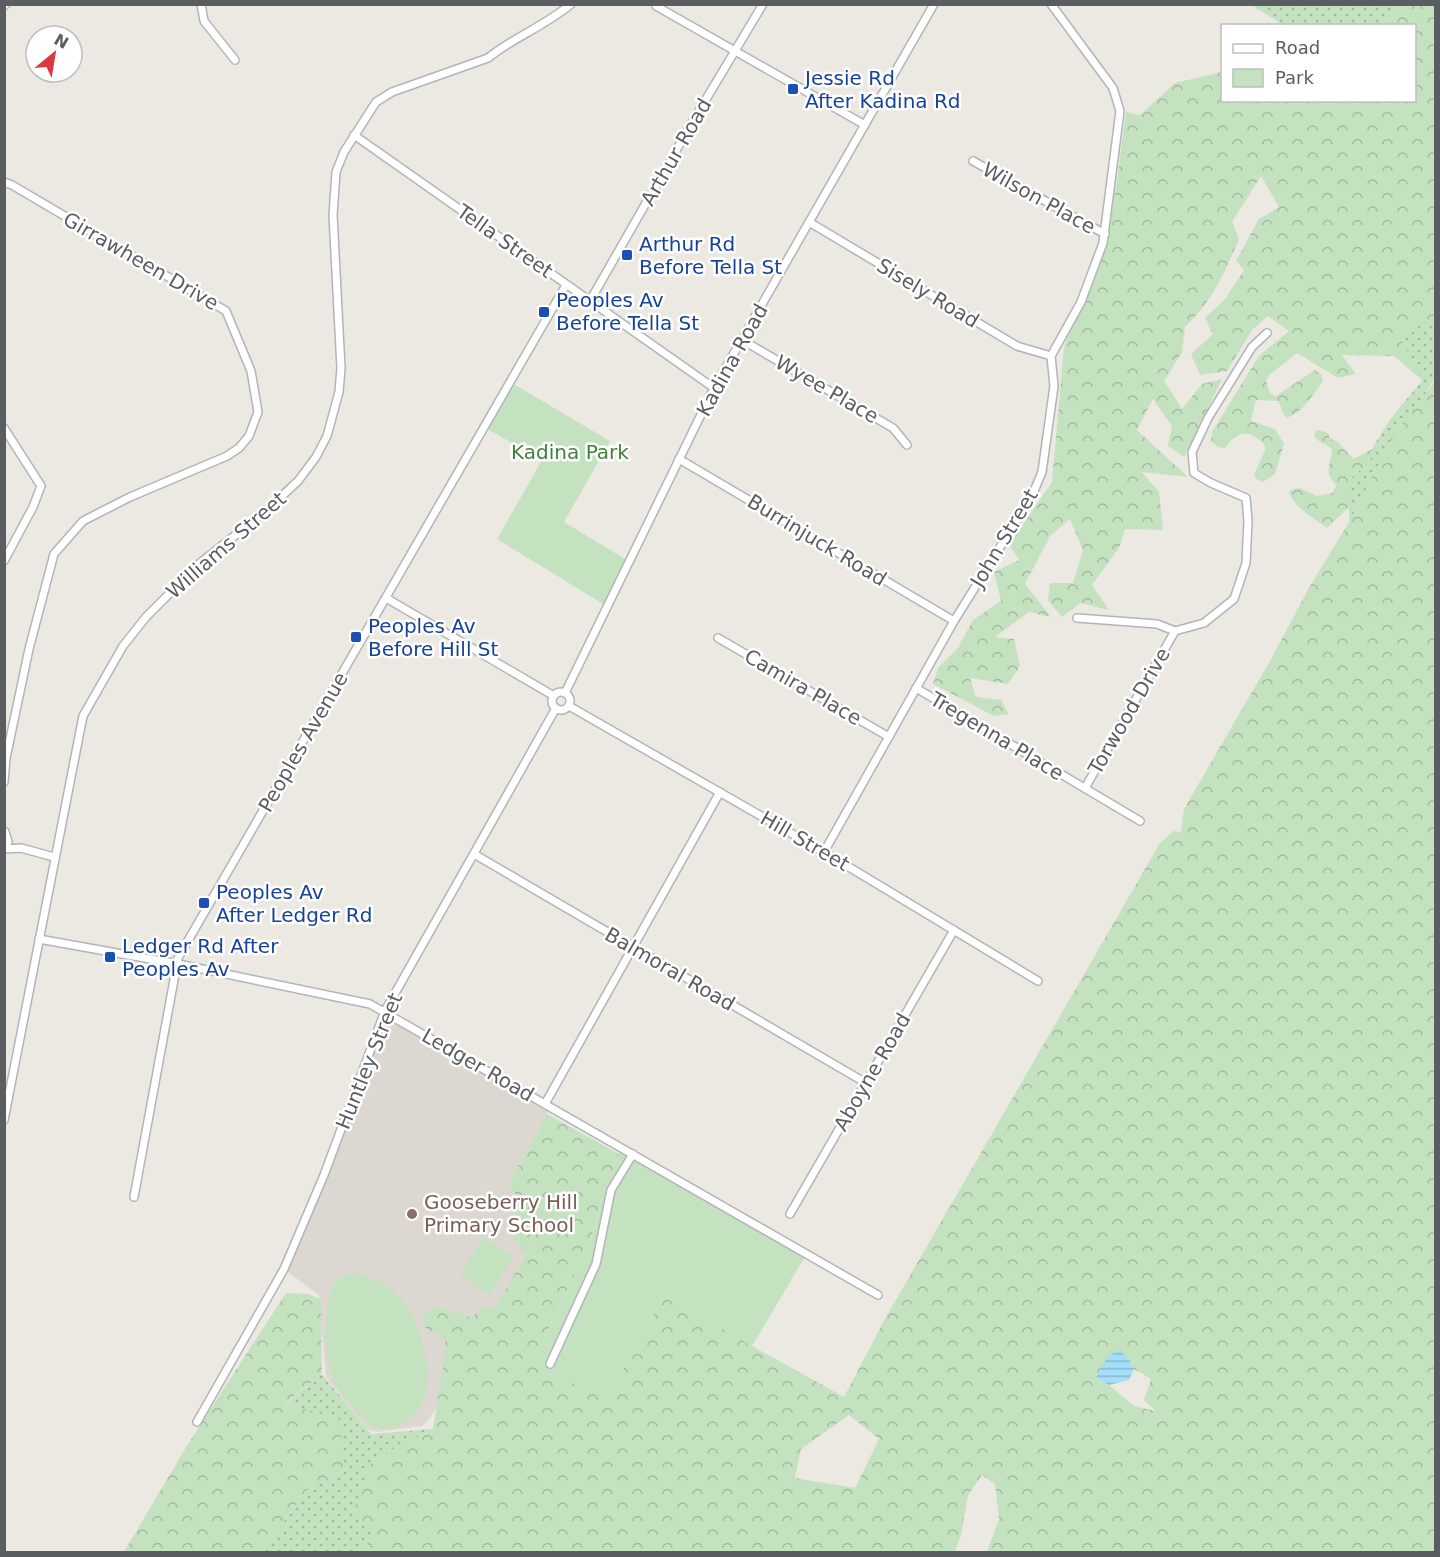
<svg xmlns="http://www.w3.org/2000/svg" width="1440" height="1557" font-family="'DejaVu Sans',sans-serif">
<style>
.education{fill:#dcd7d0}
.grass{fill:url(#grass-dots)}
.forest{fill:url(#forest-crowns);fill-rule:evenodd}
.park{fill:#c4e2c0}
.water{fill:url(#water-rules)}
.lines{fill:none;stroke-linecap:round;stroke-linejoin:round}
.street-casing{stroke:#b2b5b8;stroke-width:10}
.secondary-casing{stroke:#b1b5b8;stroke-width:12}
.street{stroke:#fff;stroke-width:7}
.secondary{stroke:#fff;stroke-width:9}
.transit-dot{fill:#1a4fb4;stroke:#fff;stroke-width:2}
.education-dot{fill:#8d6e63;stroke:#fff;stroke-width:2}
.labels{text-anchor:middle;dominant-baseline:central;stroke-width:5;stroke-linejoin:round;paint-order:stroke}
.transit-label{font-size:20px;fill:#164399;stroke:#fff;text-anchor:start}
.street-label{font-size:20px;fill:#5a5e61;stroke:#fff}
.park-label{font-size:20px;fill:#40803a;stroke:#fff}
.education-label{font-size:20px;fill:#785e54;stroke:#fff;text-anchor:start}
</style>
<defs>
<pattern id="grass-dots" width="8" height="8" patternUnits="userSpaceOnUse" patternTransform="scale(1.5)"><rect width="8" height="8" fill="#c4e2c0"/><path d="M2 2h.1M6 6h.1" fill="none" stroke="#a2ba9f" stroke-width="1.8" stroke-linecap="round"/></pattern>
<pattern id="forest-crowns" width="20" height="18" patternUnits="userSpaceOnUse" patternTransform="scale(1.5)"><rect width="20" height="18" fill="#c4e2c0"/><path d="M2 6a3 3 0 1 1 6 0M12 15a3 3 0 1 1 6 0" fill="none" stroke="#a2ba9f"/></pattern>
<pattern id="water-rules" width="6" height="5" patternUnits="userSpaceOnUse" patternTransform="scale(1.5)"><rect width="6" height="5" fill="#a5def8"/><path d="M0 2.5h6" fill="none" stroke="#89b7cc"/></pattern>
</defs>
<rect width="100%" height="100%" fill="#ece8e2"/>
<path class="education" d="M 385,1011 L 549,1106 L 547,1114 L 507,1186 L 519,1197 L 519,1206 L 513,1225 L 516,1239 L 527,1255 L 430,1418 L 422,1426 L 376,1432 L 367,1429 L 326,1377 L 319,1295 L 284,1269 Z"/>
<g class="grass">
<path d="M 1252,5 L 1399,5 L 1380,26 L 1283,25 Z"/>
<path d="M 1435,316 L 1435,377 L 1349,522 L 1349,480 L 1370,461 L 1373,447 L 1391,418 L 1422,381 L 1399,335 Z"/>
<path d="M 322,1374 L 371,1434 L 433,1429 L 372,1460 L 376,1534 L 361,1552 L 262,1552 L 306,1491 L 345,1470 L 285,1404 Z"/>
</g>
<g class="forest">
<path d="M 1399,5 L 1435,5 L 1435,316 L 1400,337 L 1423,381 L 1394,356 L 1342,355 L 1356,374 L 1338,378 L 1297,353 L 1269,375 L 1266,381 L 1270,393 L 1276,396 L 1315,370 L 1321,374 L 1323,381 C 1313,394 1302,414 1286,418 L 1278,401 L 1256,400 L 1251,421 L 1275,429 L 1284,444 L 1275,474 L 1263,482 L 1257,479 L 1254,475 L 1266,448 C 1260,437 1247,429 1235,437 C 1231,439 1229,444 1225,448 L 1218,447 L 1211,441 L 1212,432 L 1259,356 L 1289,331 L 1268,316 L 1252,330 L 1227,371 L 1200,375 L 1191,354 L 1213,334 L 1205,318 L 1225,299 L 1244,270 L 1236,261 L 1259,219 L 1279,207 L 1261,176 L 1232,222 L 1239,239 C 1223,275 1214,299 1185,327 L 1182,352 L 1164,381 L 1182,409 L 1202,384 L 1222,379 L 1184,457 L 1168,446 L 1172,426 L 1153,399 L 1137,430 L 1188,477 L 1142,472 L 1159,492 L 1163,530 L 1125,529 L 1119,548 L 1092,585 L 1109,610 L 1081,603 L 1062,617 L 1048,600 L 1050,583 L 1073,583 L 1083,550 L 1070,519 L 1050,536 L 1025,584 L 1051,617 L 1029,612 L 995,637 L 1014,639 L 1020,666 L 1008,684 L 970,678 L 976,697 L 1001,700 L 1009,714 L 994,716 L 933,684 L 938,668 L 958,648 L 973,620 L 1001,601 L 994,572 L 1019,560 L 1009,545 L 1052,482 L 1064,347 L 1070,330 L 1104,248 L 1117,181 L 1126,112 L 1140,115 L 1175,83 L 1222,72 L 1222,100 L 1414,100 L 1414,26 L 1380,25 Z"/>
<path d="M 1435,377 L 1435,1552 L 987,1552 L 999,1519 L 995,1484 L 982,1475 L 968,1495 L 961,1535 L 955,1552 L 361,1552 L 375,1534 L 353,1512 L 372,1460 L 433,1429 L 446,1347 C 445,1342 446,1341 443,1338 C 436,1330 418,1331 424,1316 C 425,1314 428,1310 430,1309 C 442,1304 461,1314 472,1318 L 481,1307 L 495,1308 L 526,1255 C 520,1246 512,1237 513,1225 C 514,1215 519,1207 519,1197 L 507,1186 L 547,1114 L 619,1154 L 602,1198 L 590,1242 L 533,1362 L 607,1398 L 665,1293 L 752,1346 L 844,1397 L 886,1317 L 1160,843 L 1174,831 L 1181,832 L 1184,809 L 1270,661 L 1310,586 L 1349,522 L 1391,439 L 1432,385 ZM 1129,1359 L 1134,1369 L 1151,1379 L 1144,1400 L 1156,1411 L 1134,1406 L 1109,1385 L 1096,1378 ZM 849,1415 L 879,1439 L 855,1488 L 795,1478 L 801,1449 Z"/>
<path d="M 1317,430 L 1328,433 L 1330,439 L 1337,441 L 1353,459 L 1373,449 L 1370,461 L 1349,480 L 1349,507 L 1327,528 C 1313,517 1297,510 1289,493 L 1291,490 L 1300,488 L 1317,496 L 1332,493 L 1336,486 C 1335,483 1331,480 1330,477 C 1326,470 1332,457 1332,449 C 1326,443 1316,443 1314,434 Z"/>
<path d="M 286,1293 L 309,1294 L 321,1300 L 322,1374 L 285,1403 L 339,1419 L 345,1470 L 306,1491 L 262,1552 L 124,1552 L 188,1444 Z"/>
</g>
<g class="park">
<path d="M 510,382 L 610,441 L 564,522 L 630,562 L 608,607 L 497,539 L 542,460 L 484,427 Z"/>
<path d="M 621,1148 L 806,1255 L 752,1346 L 665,1293 L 607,1398 L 570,1382 L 533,1362 L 590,1242 L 602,1198 Z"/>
<path d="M 483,1237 L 513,1256 L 490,1295 L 460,1276 Z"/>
<path d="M 355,1273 C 372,1277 386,1283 399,1296 C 424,1324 446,1401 404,1423 C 378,1437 366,1424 351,1404 C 346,1397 338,1390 334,1382 C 324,1362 322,1302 335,1283 C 340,1277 347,1275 355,1273 Z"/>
</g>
<path class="water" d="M 1119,1350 L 1129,1359 L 1134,1369 L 1129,1380 L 1109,1385 L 1096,1378 L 1108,1356 Z"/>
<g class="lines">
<g class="street-casing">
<g id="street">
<path d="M 201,4 L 204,21 L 235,60"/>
<path d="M 4,6 L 6,4"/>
<path d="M 656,6 L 865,125"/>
<path d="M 354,135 L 714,388"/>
<path d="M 973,161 L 1105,234"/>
<path d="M 4,182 L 12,185 L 226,311 L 251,371 L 258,412 L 249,436 L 239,448 L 227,456 L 130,497 L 83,521 L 54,554 L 29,649 L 6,758 L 4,782"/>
<path d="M 809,222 L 1017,346 L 1051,356"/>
<path d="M 590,301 L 690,126 L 763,4"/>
<path d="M 742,340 L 893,428 L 907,445"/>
<path d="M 4,428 L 41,486 L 33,507 L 4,561"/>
<path d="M 679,459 L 954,621"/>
<path d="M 386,598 L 554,696"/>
<path d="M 1077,618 L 1157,624 L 1175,631"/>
<path d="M 718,638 L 889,737"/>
<path d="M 916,688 L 1140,821"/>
<circle cx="561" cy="701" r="9"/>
<path d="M 565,693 L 714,388 L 934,4"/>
<path d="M 569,706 L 824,852 L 1038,981"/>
<path d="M 1085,788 L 1175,631 L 1204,623 L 1234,599 L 1246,563 L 1248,521 L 1246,498 L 1211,483 L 1194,473 L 1192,452 L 1208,418 L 1252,347 L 1267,333"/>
<path d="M 4,849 L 21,848 L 54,857"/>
<path d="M 824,852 L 954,621 L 1032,496 L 1042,472 L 1054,386 L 1051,356 L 1081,302 L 1103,243 L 1120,111 L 1113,88 L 1051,4"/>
<path d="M 474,854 L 866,1083"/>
<path d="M 39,939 L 178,964 L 370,1004 L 878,1295"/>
<path d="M 545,1104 L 720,792"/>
<path d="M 4,1120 L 83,716 L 123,646 L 146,617 L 199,564 L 267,510 L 298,481 L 316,457 L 327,436 L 339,392 L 341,368 L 333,215 L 336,172 L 344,152 L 376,102 L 392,92 L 488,58 C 514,37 545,26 571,4"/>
<path d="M 134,1197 L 178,958 L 566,285"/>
<path d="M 790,1214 L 954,930"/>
<path d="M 550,1364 L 596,1264 L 611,1190 L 633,1154"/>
<path d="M 197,1422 L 284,1269 L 324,1175 L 385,1011 L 556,708"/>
</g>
</g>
<g class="secondary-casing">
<path id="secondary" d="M 4,832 L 7,842 L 4,847"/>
</g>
<use href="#street" class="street"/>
<use href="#secondary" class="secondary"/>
</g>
<g class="transit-dot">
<rect x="787" y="83" width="12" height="12" rx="3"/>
<rect x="621" y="249" width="12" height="12" rx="3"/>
<rect x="538" y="306" width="12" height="12" rx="3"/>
<rect x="350" y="631" width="12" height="12" rx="3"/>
<rect x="198" y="897" width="12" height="12" rx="3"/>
<rect x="104" y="951" width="12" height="12" rx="3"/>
</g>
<circle class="education-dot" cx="412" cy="1214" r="6"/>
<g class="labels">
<g class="transit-label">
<text x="805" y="78">Jessie Rd<tspan x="805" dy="23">After Kadina Rd</tspan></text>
<text x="639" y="244">Arthur Rd<tspan x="639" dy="23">Before Tella St</tspan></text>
<text x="556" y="300">Peoples Av<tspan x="556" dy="23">Before Tella St</tspan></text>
<text x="368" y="626">Peoples Av<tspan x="368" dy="23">Before Hill St</tspan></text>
<text x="216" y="892">Peoples Av<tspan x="216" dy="23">After Ledger Rd</tspan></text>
<text x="122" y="946">Ledger Rd After<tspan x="122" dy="23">Peoples Av</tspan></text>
</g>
<g class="street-label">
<text transform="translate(676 152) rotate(-60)">Arthur Road</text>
<text transform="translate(1039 198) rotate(29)">Wilson Place</text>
<text transform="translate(505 241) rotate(35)">Tella Street</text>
<text transform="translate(141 261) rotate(30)">Girrawheen Drive</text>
<text transform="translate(928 293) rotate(31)">Sisely Road</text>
<text transform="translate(732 360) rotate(-61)">Kadina Road</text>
<text transform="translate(827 389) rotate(30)">Wyee Place</text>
<text transform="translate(1004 538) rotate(-59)">John Street</text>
<text transform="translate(817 540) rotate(31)">Burrinjuck Road</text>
<text transform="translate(226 545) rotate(-41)">Williams Street</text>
<text transform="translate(803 687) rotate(30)">Camira Place</text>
<text transform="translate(1129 711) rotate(-60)">Torwood Drive</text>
<text transform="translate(997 736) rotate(31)">Tregenna Place</text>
<text transform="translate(303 742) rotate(-60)">Peoples Avenue</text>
<text transform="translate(805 841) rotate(30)">Hill Street</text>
<text transform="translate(670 969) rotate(30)">Balmoral Road</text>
<text transform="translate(369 1061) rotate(-68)">Huntley Street</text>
<text transform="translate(478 1065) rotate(30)">Ledger Road</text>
<text transform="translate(872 1072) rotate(-60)">Aboyne Road</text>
</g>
<g class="park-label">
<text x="570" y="452">Kadina Park</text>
</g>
<g class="education-label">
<text x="424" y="1202">Gooseberry Hill<tspan x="424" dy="23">Primary School</tspan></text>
</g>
</g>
<rect width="1440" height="1557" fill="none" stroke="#5a5e61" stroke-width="12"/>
<rect x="1221" y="24" width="195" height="78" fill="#ffffff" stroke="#bdbfc0" stroke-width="1.5"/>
<rect x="1233" y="44" width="30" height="9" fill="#ffffff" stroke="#bdbfc0" stroke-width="1.5"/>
<text x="1275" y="54" font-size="18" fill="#5a5e61">Road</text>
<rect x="1233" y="69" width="30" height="18" fill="#c4e2c0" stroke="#bdbfc0" stroke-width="1.5"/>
<text x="1275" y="84" font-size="18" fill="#5a5e61">Park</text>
<g transform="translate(54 54) rotate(30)"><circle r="28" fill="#ffffff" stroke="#bdbfc0" stroke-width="1.5"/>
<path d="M0-4.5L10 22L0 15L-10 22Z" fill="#dc383f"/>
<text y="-9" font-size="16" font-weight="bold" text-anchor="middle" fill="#5a5e61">N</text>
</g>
</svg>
